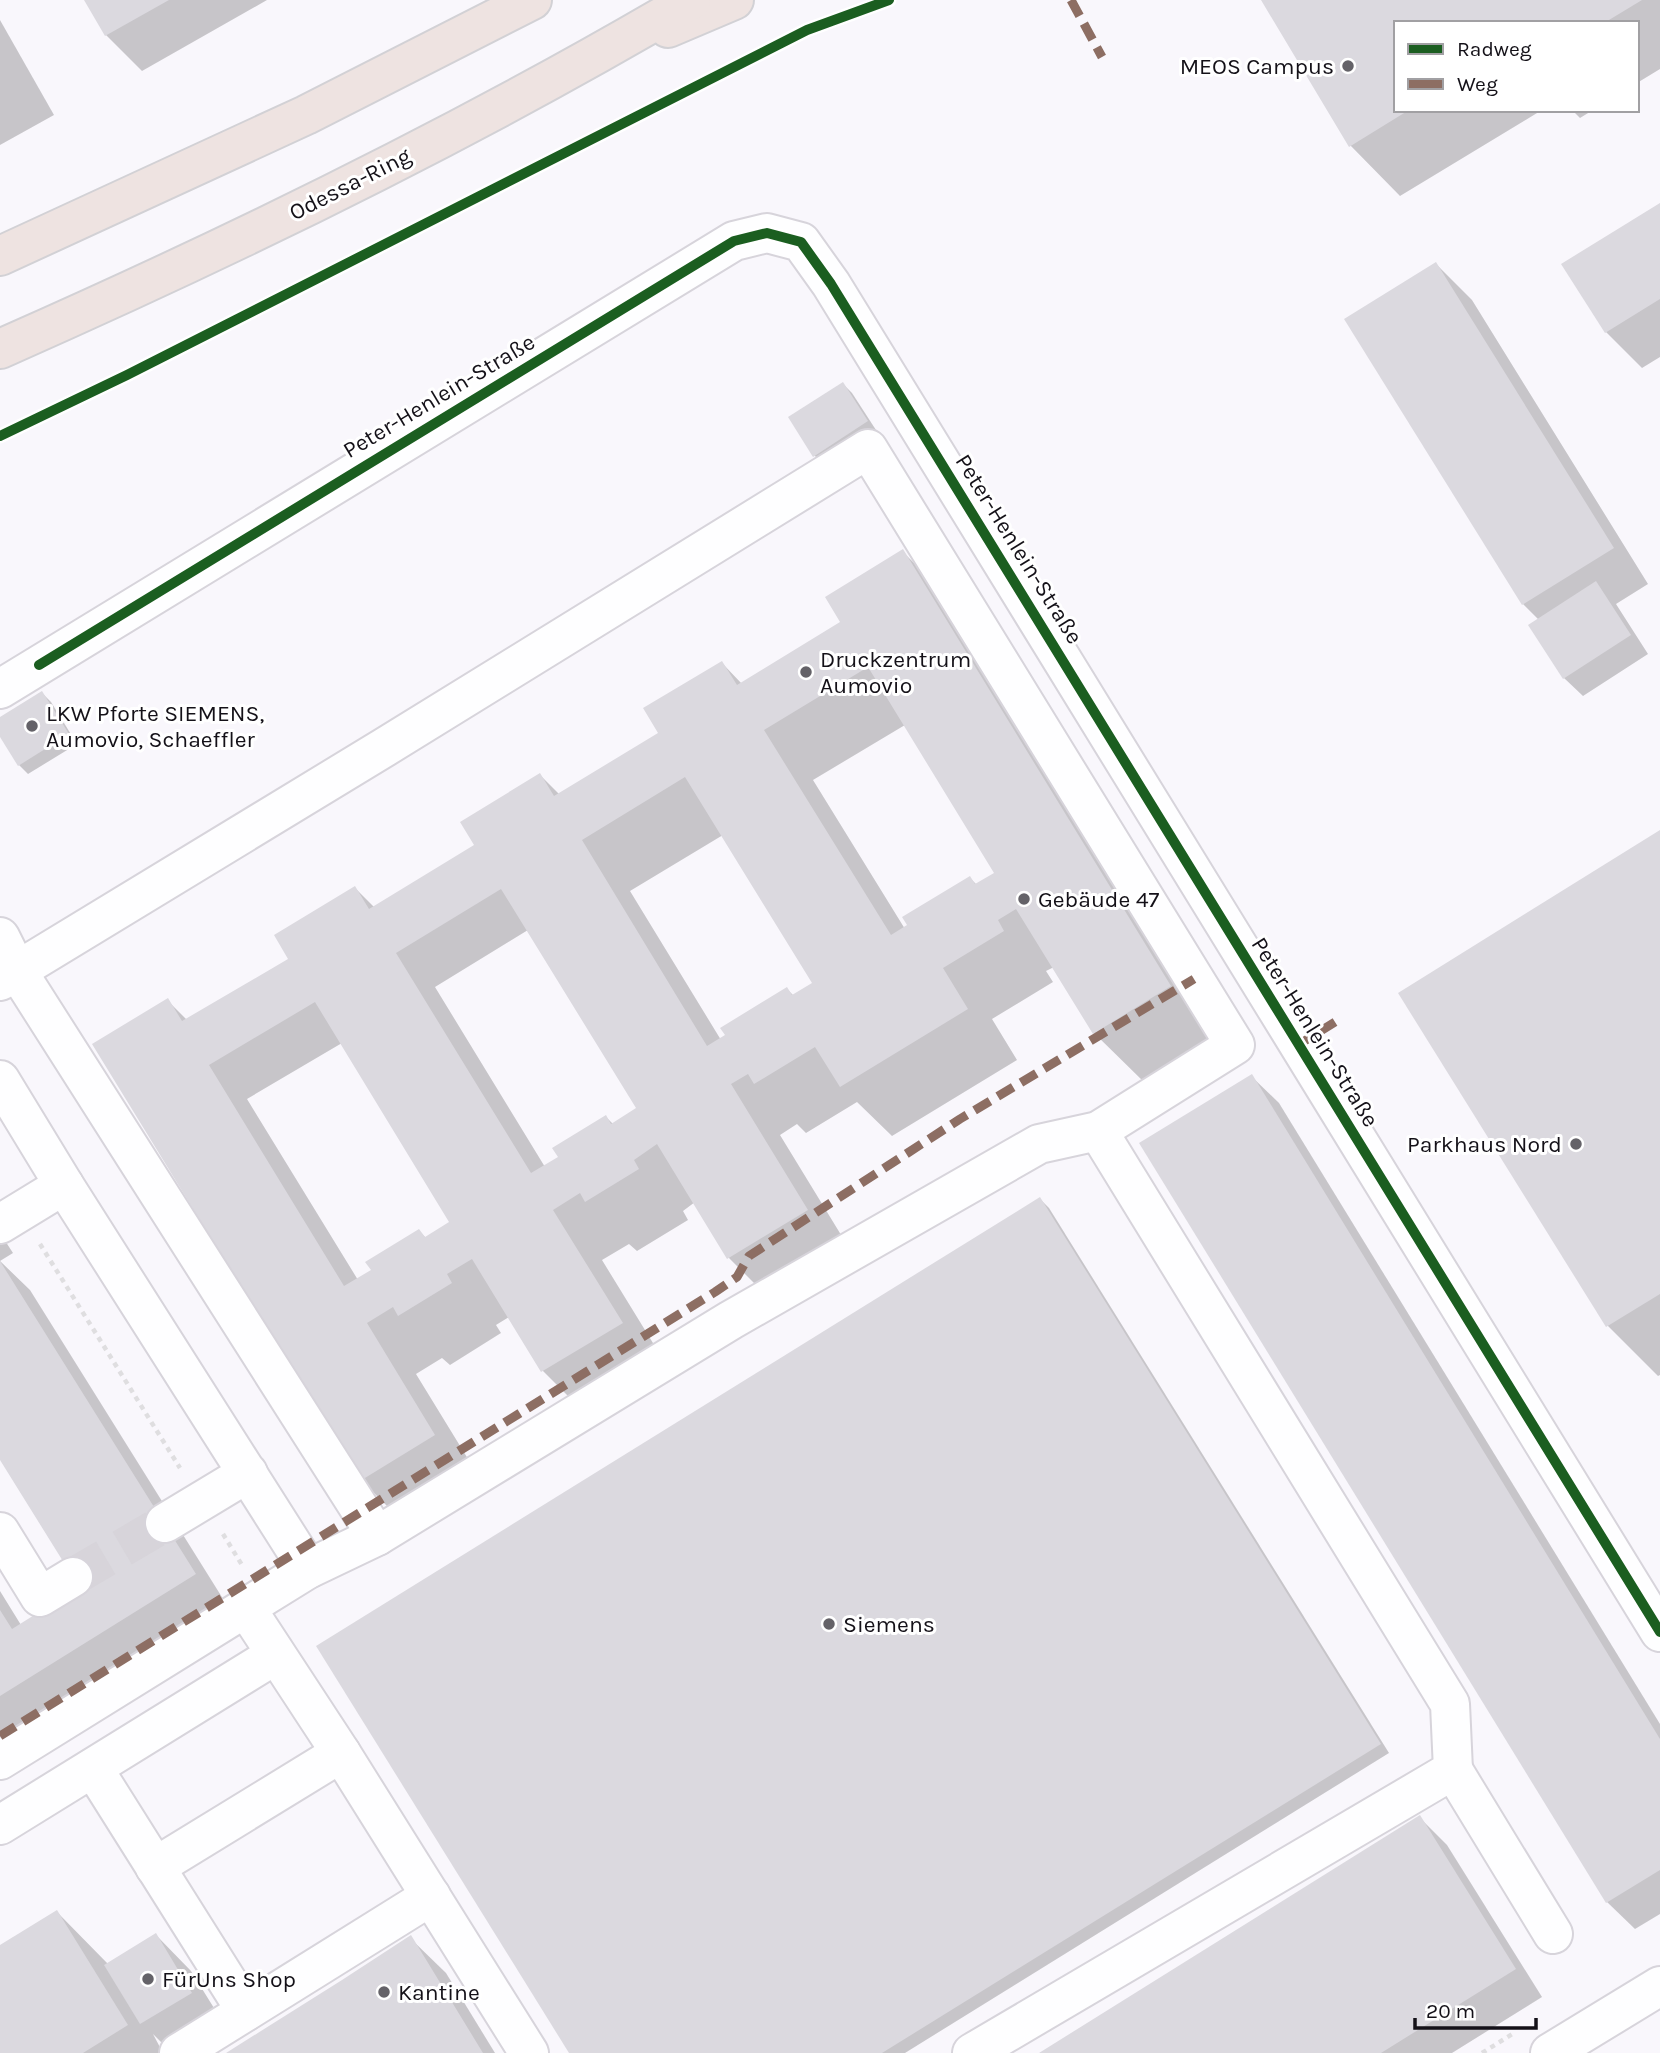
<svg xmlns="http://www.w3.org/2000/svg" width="1660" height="2053" font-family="Karla,sans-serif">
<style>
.shadow{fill:#0003;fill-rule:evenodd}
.building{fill:#dbd9df;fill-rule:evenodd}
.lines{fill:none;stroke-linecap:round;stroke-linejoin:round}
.minor-tunnel{stroke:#d7d4da;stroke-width:38;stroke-dasharray:38 19;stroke-linecap:butt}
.minor-casing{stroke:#d7d4db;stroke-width:42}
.highway-casing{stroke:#d2d1d5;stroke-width:42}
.path{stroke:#dfdee0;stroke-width:4.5;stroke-dasharray:5 5;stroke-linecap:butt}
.minor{stroke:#fefeff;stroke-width:38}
.highway{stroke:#eee3e1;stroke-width:38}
.quiet{stroke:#8d6e63;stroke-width:9;stroke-dasharray:18 9;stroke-linecap:butt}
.cycleway-casing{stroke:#fff;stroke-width:15}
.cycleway{stroke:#1b5e20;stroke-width:10}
.poi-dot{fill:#646268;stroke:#fff;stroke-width:2.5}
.labels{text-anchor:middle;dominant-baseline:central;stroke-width:6;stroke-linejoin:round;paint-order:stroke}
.poi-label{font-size:23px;fill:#141118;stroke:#fff;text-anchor:start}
.street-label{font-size:23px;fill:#141118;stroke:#fff}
</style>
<rect width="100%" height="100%" fill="#f9f7fc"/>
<g class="shadow">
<path d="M 86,0 L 267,0 L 142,71 L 106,35 Z"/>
<path d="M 1263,0 L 1660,0 L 1660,69 L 1637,83 L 1637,23 L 1396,23 L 1396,110 L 1542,110 L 1400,196 L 1350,145 Z"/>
<path d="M 0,20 L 54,115 L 0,145 Z"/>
<path d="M 1572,110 L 1593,110 L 1580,118 Z"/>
<path d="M 1660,205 L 1660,357 L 1642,368 L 1606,332 Z"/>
<path d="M 1436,264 L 1472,300 L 1648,584 L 1616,604 L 1648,654 L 1583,696 L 1564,678 L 1539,620 L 1523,604 Z"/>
<path d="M 843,384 L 852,393 L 876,430 L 823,464 L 814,455 Z"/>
<path d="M 903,552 L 953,602 L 1219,1037 L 1145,1083 L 1094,1033 L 1054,967 L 1046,971 L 1053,982 L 992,1019 L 1017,1060 L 892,1136 L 857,1102 L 806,1133 L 797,1124 L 780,1135 L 857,1261 L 779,1308 L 729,1258 L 695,1202 L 683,1211 L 688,1220 L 637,1251 L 629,1244 L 602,1260 L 672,1374 L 593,1421 L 543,1371 L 509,1317 L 496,1325 L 501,1333 L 450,1365 L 442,1358 L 416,1374 L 484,1485 L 411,1530 L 361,1480 L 167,1000 L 187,1020 L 288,961 L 355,888 L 375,908 L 474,847 L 540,775 L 560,795 L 661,733 L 722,663 L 742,684 L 843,622 ZM 905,725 L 997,873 L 977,885 L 970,878 L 905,929 L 813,780 ZM 723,835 L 814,984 L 794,996 L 787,989 L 721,1040 L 630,891 ZM 528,930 L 638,1109 L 614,1125 L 606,1117 L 560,1158 L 545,1167 L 435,987 ZM 342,1043 L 452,1223 L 426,1238 L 419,1231 L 373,1271 L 358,1280 L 247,1099 Z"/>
<path d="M 42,693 L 51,702 L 77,744 L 28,774 L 19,765 L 0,734 L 0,719 Z"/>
<path d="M 1660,832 L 1660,1375 L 1658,1376 L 1608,1326 L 1400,994 Z"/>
<path d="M 1251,1076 L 1279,1103 L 1660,1724 L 1660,1914 L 1635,1929 L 1607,1902 Z"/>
<path d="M 1040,1199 L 1049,1208 L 1389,1753 L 905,2053 L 571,2053 Z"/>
<path d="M 0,1233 L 13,1253 L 0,1261 L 30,1290 L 230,1610 L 0,1754 L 0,1591 L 21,1625 L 82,1588 L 0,1457 Z"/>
<path d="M 1420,1818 L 1447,1845 L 1542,1997 L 1452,2053 L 1043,2053 Z"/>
<path d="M 57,1912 L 108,1964 L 156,1935 L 191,1971 L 227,2029 L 172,2053 L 153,2034 L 163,2053 L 0,2053 L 0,1947 Z"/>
<path d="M 410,1938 L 446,1973 L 495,2053 L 229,2053 Z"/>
</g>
<g class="building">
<path d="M 84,0 L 169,0 L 105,36 Z"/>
<path d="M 1261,0 L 1642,0 L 1604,23 L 1396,23 L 1396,110 L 1409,110 L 1349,147 Z"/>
<path d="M 1660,203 L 1660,299 L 1605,333 L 1561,264 Z"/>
<path d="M 1436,262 L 1614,548 L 1522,605 L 1344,319 Z"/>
<path d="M 843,382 L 868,421 L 813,457 L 788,417 Z"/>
<path d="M 903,549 L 1171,986 L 1093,1034 L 1016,909 L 998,920 L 1004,931 L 943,968 L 968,1009 L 840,1087 L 815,1047 L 754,1084 L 748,1074 L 731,1084 L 808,1210 L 727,1259 L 657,1144 L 634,1160 L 639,1169 L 585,1202 L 580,1193 L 553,1210 L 623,1323 L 541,1372 L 472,1259 L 447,1274 L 452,1283 L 398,1316 L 393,1307 L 367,1323 L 435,1435 L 360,1481 L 92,1044 L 168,998 L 182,1021 L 288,959 L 274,935 L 355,886 L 369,909 L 474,845 L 460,822 L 540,773 L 554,796 L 658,733 L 643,708 L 722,661 L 737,685 L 840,622 L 825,597 ZM 868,667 L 994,873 L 975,884 L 970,876 L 902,917 L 907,925 L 891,935 L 764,730 ZM 685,777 L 812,983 L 792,995 L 787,987 L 720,1028 L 725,1035 L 707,1046 L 582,840 ZM 501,889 L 636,1108 L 611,1124 L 606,1115 L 552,1148 L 558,1157 L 531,1173 L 396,953 ZM 315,1002 L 449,1222 L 425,1237 L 419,1229 L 365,1262 L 371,1270 L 344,1286 L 209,1065 Z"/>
<path d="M 1596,581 L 1631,635 L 1563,679 L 1528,625 Z"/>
<path d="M 42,691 L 69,734 L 18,766 L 0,737 L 0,717 Z"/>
<path d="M 1660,830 L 1660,1294 L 1606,1327 L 1398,993 Z"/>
<path d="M 1252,1074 L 1660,1739 L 1660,1870 L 1606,1903 L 1139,1143 Z"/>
<path d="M 1040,1197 L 1381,1744 L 882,2053 L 569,2053 L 316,1646 Z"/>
<path d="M 0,1261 L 196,1574 L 0,1696 L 0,1610 L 12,1629 L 79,1587 L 0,1460 Z"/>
<path d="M 1420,1815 L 1516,1969 L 1381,2053 L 1039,2053 Z"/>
<path d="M 57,1910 L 128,2025 L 83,2053 L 0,2053 L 0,1945 Z"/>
<path d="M 156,1933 L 192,1993 L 140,2024 L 104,1965 Z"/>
<path d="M 411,1935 L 483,2053 L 226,2053 L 342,1980 Z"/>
</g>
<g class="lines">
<path class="minor-tunnel" d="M 73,1577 L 165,1523"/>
<g class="minor-casing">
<g id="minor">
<path d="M 0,689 L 734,241 L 767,233 L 801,242 L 831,284 L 1660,1632"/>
<path d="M 0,937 L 16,969 L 377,1536"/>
<path d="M 0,981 L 385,747 L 868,449 L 1235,1045 L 1098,1131 L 1039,1144 L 731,1320 L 377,1536 L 308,1569 L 0,1760"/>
<path d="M 0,1080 L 64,1185 L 308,1569"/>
<path d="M 0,1224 L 64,1185"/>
<path d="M 165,1523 L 248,1473"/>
<path d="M 0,1532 L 40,1597 L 73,1577"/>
<path d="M 246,1608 L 341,1753 L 529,2053"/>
<path d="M 93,1768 L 246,2011"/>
<path d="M 1453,1770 L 1553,1934"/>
<path d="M 0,1825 L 275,1655"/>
<path d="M 155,1867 L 341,1753"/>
<path d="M 179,2053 L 431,1896"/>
<path d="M 972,2053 L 1453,1770 L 1450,1704 L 1098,1131"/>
<path d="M 1550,2053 L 1660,1986"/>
</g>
</g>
<g class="highway-casing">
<g id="highway">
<path d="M 668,28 L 734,0"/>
<path d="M 0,256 L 306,115 L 532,0"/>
<path d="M 0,349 C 236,245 469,131 691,0"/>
</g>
</g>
<g class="path">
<path d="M 40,1244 L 180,1468"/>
<path d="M 223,1534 L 242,1565"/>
<path d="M 1482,2053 L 1514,2033"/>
</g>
<use href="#minor" class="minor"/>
<use href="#highway" class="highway"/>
<g class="quiet">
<path d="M 1071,0 L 1102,57"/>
<path d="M 1298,1045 L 1335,1022"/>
<path d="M 0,1736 L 715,1292 L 737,1277 L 749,1256 L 960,1119 L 1194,979"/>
</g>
<g class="cycleway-casing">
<g id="cycleway">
<path d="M 0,436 L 127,375 L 807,30 L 889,0"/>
<path d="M 39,665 L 734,241 L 767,233 L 801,242 L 831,284 L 1660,1632"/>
</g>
</g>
<use href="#cycleway" class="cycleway"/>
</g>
<g class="poi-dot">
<circle cx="1348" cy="66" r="7"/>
<circle cx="806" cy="672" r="7"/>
<circle cx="32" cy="726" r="7"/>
<circle cx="1024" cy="899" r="7"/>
<circle cx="1576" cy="1144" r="7"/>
<circle cx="829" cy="1624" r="7"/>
<circle cx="148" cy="1979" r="7"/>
<circle cx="384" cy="1992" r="7"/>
</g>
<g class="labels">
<g class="poi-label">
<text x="1334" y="66" text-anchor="end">MEOS Campus</text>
<text x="820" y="659">Druckzentrum<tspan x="820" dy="26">Aumovio</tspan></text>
<text x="46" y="713">LKW Pforte SIEMENS,<tspan x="46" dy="26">Aumovio, Schaeffler</tspan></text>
<text x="1038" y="899">Gebäude 47</text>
<text x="1562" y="1144" text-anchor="end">Parkhaus Nord</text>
<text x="843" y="1624">Siemens</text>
<text x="162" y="1979">FürUns Shop</text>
<text x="398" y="1992">Kantine</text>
</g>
<g class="street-label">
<text transform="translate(350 184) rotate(-27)">Odessa-Ring</text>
<text transform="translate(439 396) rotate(-31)">Peter-Henlein-Straße</text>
<text transform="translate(1019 549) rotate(58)">Peter-Henlein-Straße</text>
<text transform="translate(1315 1032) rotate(58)">Peter-Henlein-Straße</text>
</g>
</g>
<rect x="1394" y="21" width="245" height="91" fill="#ffffff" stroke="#a1a0a3" stroke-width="2"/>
<rect x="1408" y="44" width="35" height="10" fill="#1b5e20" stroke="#a1a0a3" stroke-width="2"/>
<text x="1457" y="56" font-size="21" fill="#141118">Radweg</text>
<rect x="1408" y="79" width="35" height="10" fill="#8d6e63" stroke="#a1a0a3" stroke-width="2"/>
<text x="1457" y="91" font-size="21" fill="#141118">Weg</text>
<path d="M1415 2018v10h121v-10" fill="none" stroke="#141118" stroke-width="3.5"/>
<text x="1426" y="2018" font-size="21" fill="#141118" stroke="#ffffff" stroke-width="5" paint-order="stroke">20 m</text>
</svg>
